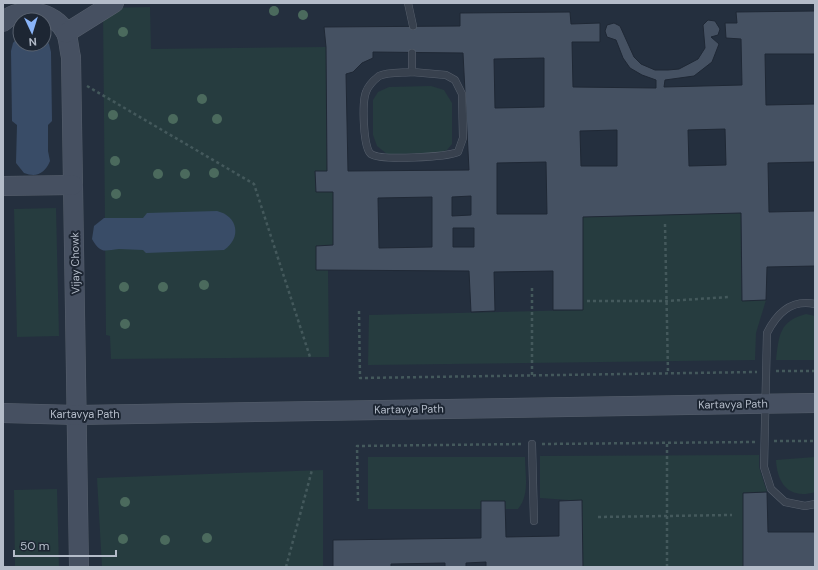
<svg xmlns="http://www.w3.org/2000/svg" width="818" height="570" font-family="'DM Sans',sans-serif">
<style>
.green{fill:#263c3f}
.water{fill:#394c67}
.building{fill:#455162;stroke:#1f2835;fill-rule:evenodd}
.lines{fill:none;stroke-linecap:round;stroke-linejoin:round}
.lane-casing{stroke:#565f6c;stroke-width:8}
.secondary-casing{stroke:#565f6c;stroke-width:20}
.path{stroke:#44595c;stroke-width:2.5;stroke-dasharray:3 3;stroke-linecap:butt}
.lane{stroke:#38414e;stroke-width:7}
.secondary{stroke:#465061;stroke-width:19}
.tree{fill:#4b6a5d}
.labels{text-anchor:middle;dominant-baseline:central;stroke-width:4;stroke-linejoin:round;paint-order:stroke}
.street-label{font-size:11px;fill:#b4bcc9;stroke:#1d2633}
</style>
<rect width="100%" height="100%" fill="#242f3e"/>
<g class="green">
<path d="M 150,7 L 151,49 L 326,47 L 327,171 L 315,171 L 316,192 L 333,192 L 333,245 L 316,246 L 316,269 L 328,270 L 329,357 L 111,359 L 110,336 L 106,335 L 103,8 Z"/>
<path d="M 431,86 L 444,90 L 452,103 L 452,144 L 447,150 L 438,153 L 387,154 L 377,146 L 373,135 L 373,100 L 378,92 L 389,87 Z"/>
<path d="M 56,208 L 59,336 L 17,337 L 14,209 Z"/>
<path d="M 741,213 L 742,301 L 766,300 L 756,333 L 755,360 L 368,365 L 369,315 L 582,310 L 583,217 Z"/>
<path d="M 806,314 L 815,316 L 815,360 L 776,360 C 779,336 779,321 806,314 Z"/>
<path d="M 759,455 L 759,467 L 767,492 L 743,493 L 743,567 L 583,567 L 582,501 L 540,498 L 540,456 Z"/>
<path d="M 368,457 L 525,457 C 525,475 530,494 518,509 L 368,509 Z"/>
<path d="M 815,457 L 815,492 C 789,500 777,483 776,460 Z"/>
<path d="M 323,470 L 323,567 L 102,567 L 97,478 Z"/>
<path d="M 57,489 L 59,567 L 15,567 L 14,490 Z"/>
</g>
<g class="water">
<path d="M 20,35 L 20,44 L 44,44 L 44,37 L 49,44 L 51,52 L 52,121 L 48,125 L 48,151 L 50,161 C 45,173 37,178 24,173 L 16,163 L 17,125 L 12,121 L 11,51 L 13,43 Z"/>
<path d="M 217,211 C 238,216 242,238 224,250 L 146,253 L 143,250 C 135,250 127,249 119,249 C 105,250 101,255 92,239 L 94,226 L 104,218 L 143,218 L 147,213 Z"/>
</g>
<g class="building">
<path d="M 815,11 L 815,54 L 765,54 L 766,105 L 815,104 L 815,162 L 768,163 L 769,212 L 815,211 L 815,266 L 767,267 L 766,300 L 742,301 L 741,213 L 583,217 L 583,310 L 553,310 L 553,271 L 494,272 L 495,311 L 471,312 L 469,271 L 316,270 L 316,246 L 333,245 L 333,192 L 316,192 L 315,171 L 327,171 L 326,47 L 324,27 L 460,26 L 460,13 L 570,12 L 571,24 L 600,23 L 600,42 L 572,42 L 573,87 L 656,88 L 656,80 L 642,75 L 630,68 L 623,58 L 616,40 L 607,37 L 605,31 L 607,25 L 614,23 L 620,26 L 634,57 L 641,64 L 655,70 L 668,70 L 679,69 L 698,59 L 705,48 L 703,25 L 708,20 L 715,21 L 720,29 L 718,35 L 711,37 L 719,44 L 712,62 L 694,76 L 665,80 L 664,87 L 742,85 L 741,39 L 726,38 L 725,23 L 737,23 L 736,12 ZM 373,52 L 463,53 L 469,170 L 348,171 L 346,74 L 353,72 L 362,63 L 373,58 ZM 544,58 L 544,107 L 495,108 L 494,59 ZM 725,129 L 726,165 L 689,166 L 688,130 ZM 617,130 L 617,166 L 581,166 L 580,131 ZM 546,162 L 547,214 L 497,214 L 497,163 ZM 471,196 L 471,215 L 452,216 L 452,197 ZM 432,197 L 432,247 L 379,248 L 378,198 ZM 453,228 L 474,228 L 474,247 L 453,247 Z"/>
<path d="M 767,492 L 768,532 L 815,532 L 815,567 L 743,567 L 743,493 Z"/>
<path d="M 582,500 L 583,567 L 486,567 L 486,562 L 466,563 L 466,567 L 445,567 L 445,563 L 391,564 L 391,567 L 333,567 L 333,540 L 481,538 L 481,501 L 505,501 L 506,537 L 559,536 L 559,501 Z"/>
</g>
<g class="lines">
<g class="lane-casing">
<g id="lane">
<path d="M 408,3 L 413,26"/>
<path d="M 412,53 L 412,72"/>
<path d="M 412,72 L 446,75 L 455,80 L 462,94 L 463,138 L 458,152 C 446,157 381,161 371,154 C 363,149 362,102 366,92 C 368,86 374,80 379,76 C 387,72 403,73 412,72 Z"/>
<path d="M 815,304 C 791,299 777,313 767,333 L 764,467 L 771,489 L 785,502 L 805,506 L 815,504"/>
<path d="M 532,444 L 534,521"/>
</g>
</g>
<g class="secondary-casing">
<g id="secondary">
<path d="M 3,22 C 20,5 55,11 66,33 C 69,40 69,50 71,57 L 79,567"/>
<path d="M 66,33 L 114,3"/>
<path d="M 3,186 L 73,185"/>
<path d="M 3,413 L 77,415 L 815,403"/>
</g>
</g>
<g class="path">
<path d="M 87,86 L 254,184 L 310,357"/>
<path d="M 665,224 L 668,373"/>
<path d="M 587,301 L 667,301 L 729,297"/>
<path d="M 359,311 L 360,378 L 757,372"/>
<path d="M 776,371 L 815,371"/>
<path d="M 532,375 L 532,286"/>
<path d="M 774,441 L 815,441"/>
<path d="M 542,444 L 755,442"/>
<path d="M 358,501 L 357,446 L 523,444"/>
<path d="M 598,517 L 732,515"/>
<path d="M 286,567 L 312,470"/>
<path d="M 667,567 L 667,443"/>
</g>
<use href="#lane" class="lane"/>
<use href="#secondary" class="secondary"/>
</g>
<g class="tree">
<circle cx="274" cy="11" r="5"/>
<circle cx="303" cy="15" r="5"/>
<circle cx="123" cy="32" r="5"/>
<circle cx="202" cy="99" r="5"/>
<circle cx="113" cy="115" r="5"/>
<circle cx="173" cy="119" r="5"/>
<circle cx="217" cy="119" r="5"/>
<circle cx="115" cy="161" r="5"/>
<circle cx="214" cy="173" r="5"/>
<circle cx="158" cy="174" r="5"/>
<circle cx="185" cy="174" r="5"/>
<circle cx="116" cy="194" r="5"/>
<circle cx="204" cy="285" r="5"/>
<circle cx="124" cy="287" r="5"/>
<circle cx="163" cy="287" r="5"/>
<circle cx="125" cy="324" r="5"/>
<circle cx="125" cy="502" r="5"/>
<circle cx="207" cy="538" r="5"/>
<circle cx="123" cy="539" r="5"/>
<circle cx="165" cy="540" r="5"/>
</g>
<g class="labels">
<g class="street-label">
<text transform="translate(75 263) rotate(-91)">Vijay Chowk</text>
<text transform="translate(733 404) rotate(-1)">Kartavya Path</text>
<text transform="translate(409 409) rotate(-1)">Kartavya Path</text>
<text x="85" y="414">Kartavya Path</text>
</g>
</g>
<rect width="818" height="570" fill="none" stroke="#b4bcc9" stroke-width="8"/>
<g transform="translate(32 32) rotate(176)"><circle r="19" fill="#1d2633" stroke="#59626f"/>
<path d="M0-3L7 15L0 10L-7 15Z" fill="#8ab4f8"/>
<text y="-6" font-size="11" font-weight="bold" text-anchor="middle" fill="#b4bcc9">N</text>
</g>
<path d="M14 550v6h102v-6" fill="none" stroke="#b4bcc9" stroke-width="2"/>
<text x="20" y="550" font-size="12" fill="#b4bcc9" stroke="#1d2633" stroke-width="3" paint-order="stroke">50 m</text>
</svg>
